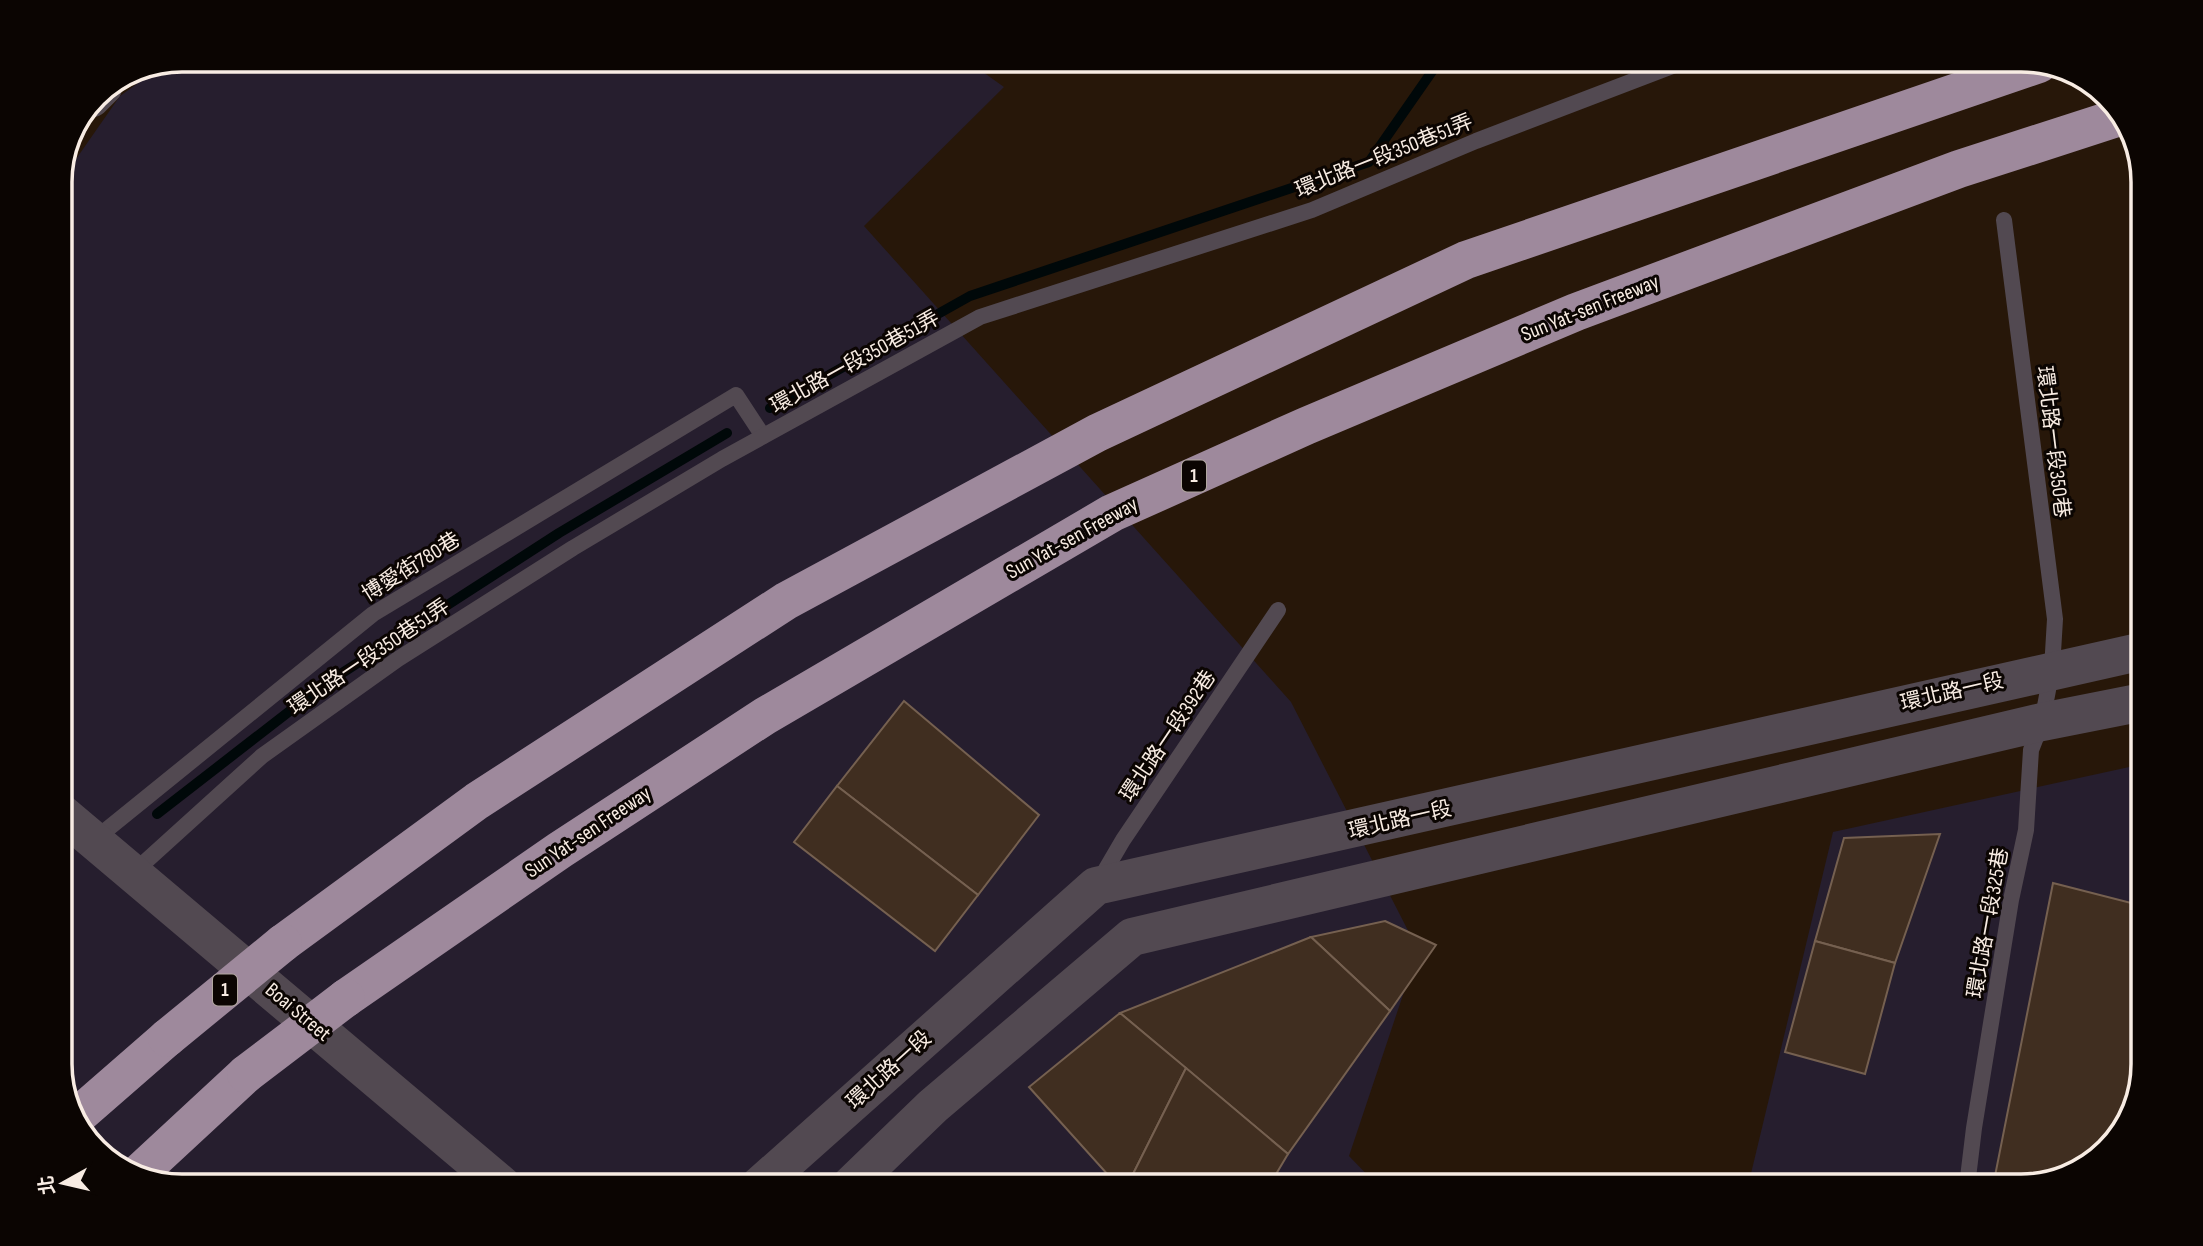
<svg xmlns="http://www.w3.org/2000/svg" width="2203" height="1246" font-family="'Sofia Sans Condensed','Noto Sans TC',sans-serif">
<style>
.industrial{fill:#261e2e}
.lines{fill:none;stroke-linecap:round;stroke-linejoin:round}
.stream{stroke:#000809;stroke-width:10}
.building{fill:#402e20;stroke:#756050;stroke-width:2}
.service{stroke:#524951;stroke-width:16}
.minor{stroke:#524951;stroke-width:32}
.tertiary{stroke:#524951;stroke-width:38}
.motorway{stroke:#9e899c;stroke-width:38}
.motorway-bridge{stroke:#9e899c;stroke-width:38}
.labels{text-anchor:middle;dominant-baseline:central;stroke-width:6;stroke-linejoin:round;paint-order:stroke}
.shield{fill:#0b0502;stroke:#b1a7a0;stroke-width:2}
.shield-label{font-size:19px;font-weight:bold;fill:#f8ece3}
.street-label{font-size:21px;fill:#f8ece3;stroke:#0b0502}
.rim{fill:none;stroke:#f8ece3;stroke-width:3.5}
</style>
<rect width="100%" height="100%" fill="#271709"/>
<g class="industrial">
<path d="M 182,60 L 966,60 L 1004,87 L 864,226 L 1291,702 L 1418,950 L 1349,1156 L 1378,1186 L 182,1186 L 121,1170 L 76,1126 L 60,1072 L 60,182 L 120,96 L 166,63 Z"/>
<path d="M 2143,764 L 2143,1064 L 2127,1125 L 2083,1170 L 2021,1186 L 1748,1186 L 1833,832 Z"/>
</g>
<g class="lines">
<g class="stream">
<path d="M 770,408 L 970,296 L 1369,162 L 1440,60"/>
<path d="M 157,814 L 322,686 L 559,533 L 727,433"/>
</g>
</g>
<g class="building">
<path d="M 904,701 L 1039,815 L 978,895 L 837,786 Z"/>
<path d="M 837,786 L 978,895 L 935,951 L 794,842 Z"/>
<path d="M 1940,834 L 1895,963 L 1815,941 L 1844,838 Z"/>
<path d="M 2053,883 L 2143,906 L 2143,1064 L 2127,1125 L 2083,1170 L 2021,1186 L 1993,1186 Z"/>
<path d="M 1385,921 L 1436,945 L 1390,1011 L 1311,937 Z"/>
<path d="M 1311,937 L 1390,1011 L 1288,1154 L 1120,1013 Z"/>
<path d="M 1815,941 L 1895,963 L 1865,1074 L 1785,1052 Z"/>
<path d="M 1120,1013 L 1186,1068 L 1127,1186 L 1118,1186 L 1029,1087 Z"/>
<path d="M 1186,1068 L 1288,1154 L 1269,1186 L 1127,1186 Z"/>
</g>
<g class="lines">
<g class="service">
<path d="M 94,840 L 373,614 L 736,395 L 763,436"/>
<path d="M 134,872 L 262,756 L 398,659 L 573,548 L 722,459 L 980,317 L 1312,210 L 1476,141 L 1688,60"/>
<path d="M 1099,881 L 1123,840 L 1278,610"/>
<path d="M 1967,1186 L 1974,1128 L 2011,900 L 2026,830 L 2031,750 L 2042,722 L 2052,669 L 2055,619 L 2004,220"/>
</g>
<path class="minor" d="M 93,101 L 106,88"/>
<g class="tertiary">
<path d="M 60,812 L 503,1186"/>
<path d="M 759,1186 L 1096,886 L 2143,651"/>
<path d="M 850,1186 L 933,1106 L 1132,937 L 2042,722 L 2143,702"/>
</g>
<g class="motorway">
<path d="M 283,943 L 477,801 L 786,601 L 1097,433 L 1466,260 L 2039,64"/>
<path d="M 346,998 L 560,850 L 765,716 L 1112,513 L 1306,426 L 1576,312 L 1959,169 L 2123,116"/>
<path d="M 74,1119 L 167,1038"/>
<path d="M 137,1175 L 246,1074"/>
</g>
<g class="motorway-bridge">
<path d="M 167,1038 L 283,943"/>
<path d="M 246,1074 L 346,998"/>
</g>
</g>
<g class="labels">
<g class="shield">
<rect x="1182" y="460.5" width="24" height="31" rx="5"/>
<rect x="213" y="974.5" width="24" height="31" rx="5"/>
</g>
<g class="shield-label">
<text x="1194" y="476">1</text>
<text x="225" y="990">1</text>
</g>
<g class="street-label">
<text transform="translate(1384 156) rotate(-22)">環北路一段350巷51弄</text>
<text transform="translate(1590 308) rotate(-22)">Sun Yat-sen Freeway</text>
<text transform="translate(855 362) rotate(-29)">環北路一段350巷51弄</text>
<text transform="translate(2053 442) rotate(83)">環北路一段350巷</text>
<text transform="translate(1072 538) rotate(-29)">Sun Yat-sen Freeway</text>
<text transform="translate(411 567) rotate(-32)">博愛街780巷</text>
<text transform="translate(369 657) rotate(-34)">環北路一段350巷51弄</text>
<text transform="translate(1952 692) rotate(-13)">環北路一段</text>
<text transform="translate(1168 736) rotate(-56)">環北路一段392巷</text>
<text transform="translate(1400 820) rotate(-13)">環北路一段</text>
<text transform="translate(588 832) rotate(-34)">Sun Yat-sen Freeway</text>
<text transform="translate(1988 923) rotate(-80)">環北路一段325巷</text>
<text transform="translate(298 1012) rotate(40)">Boai Street</text>
<text transform="translate(889 1070) rotate(-42)">環北路一段</text>
</g>
</g>
<path d="M0 0H2203V1246H0ZM182 72H2021A110 110 0 0 1 2131 182V1064A110 110 0 0 1 2021 1174H182A110 110 0 0 1 72 1064V182A110 110 0 0 1 182 72Z" fill="#0b0502" fill-rule="evenodd"/>
<path class="rim" d="M182 72H2021A110 110 0 0 1 2131 182V1064A110 110 0 0 1 2021 1174H182A110 110 0 0 1 72 1064V182A110 110 0 0 1 182 72Z"/>
<g transform="translate(63 1183) rotate(262)" stroke="#0b0502" stroke-width="5" paint-order="stroke">
<path d="M0-5L12 26L0 18L-12 26Z" fill="#f8ece3"/>
<text y="-10" font-size="19" font-weight="bold" text-anchor="middle" fill="#f8ece3">北</text>
</g>
</svg>
